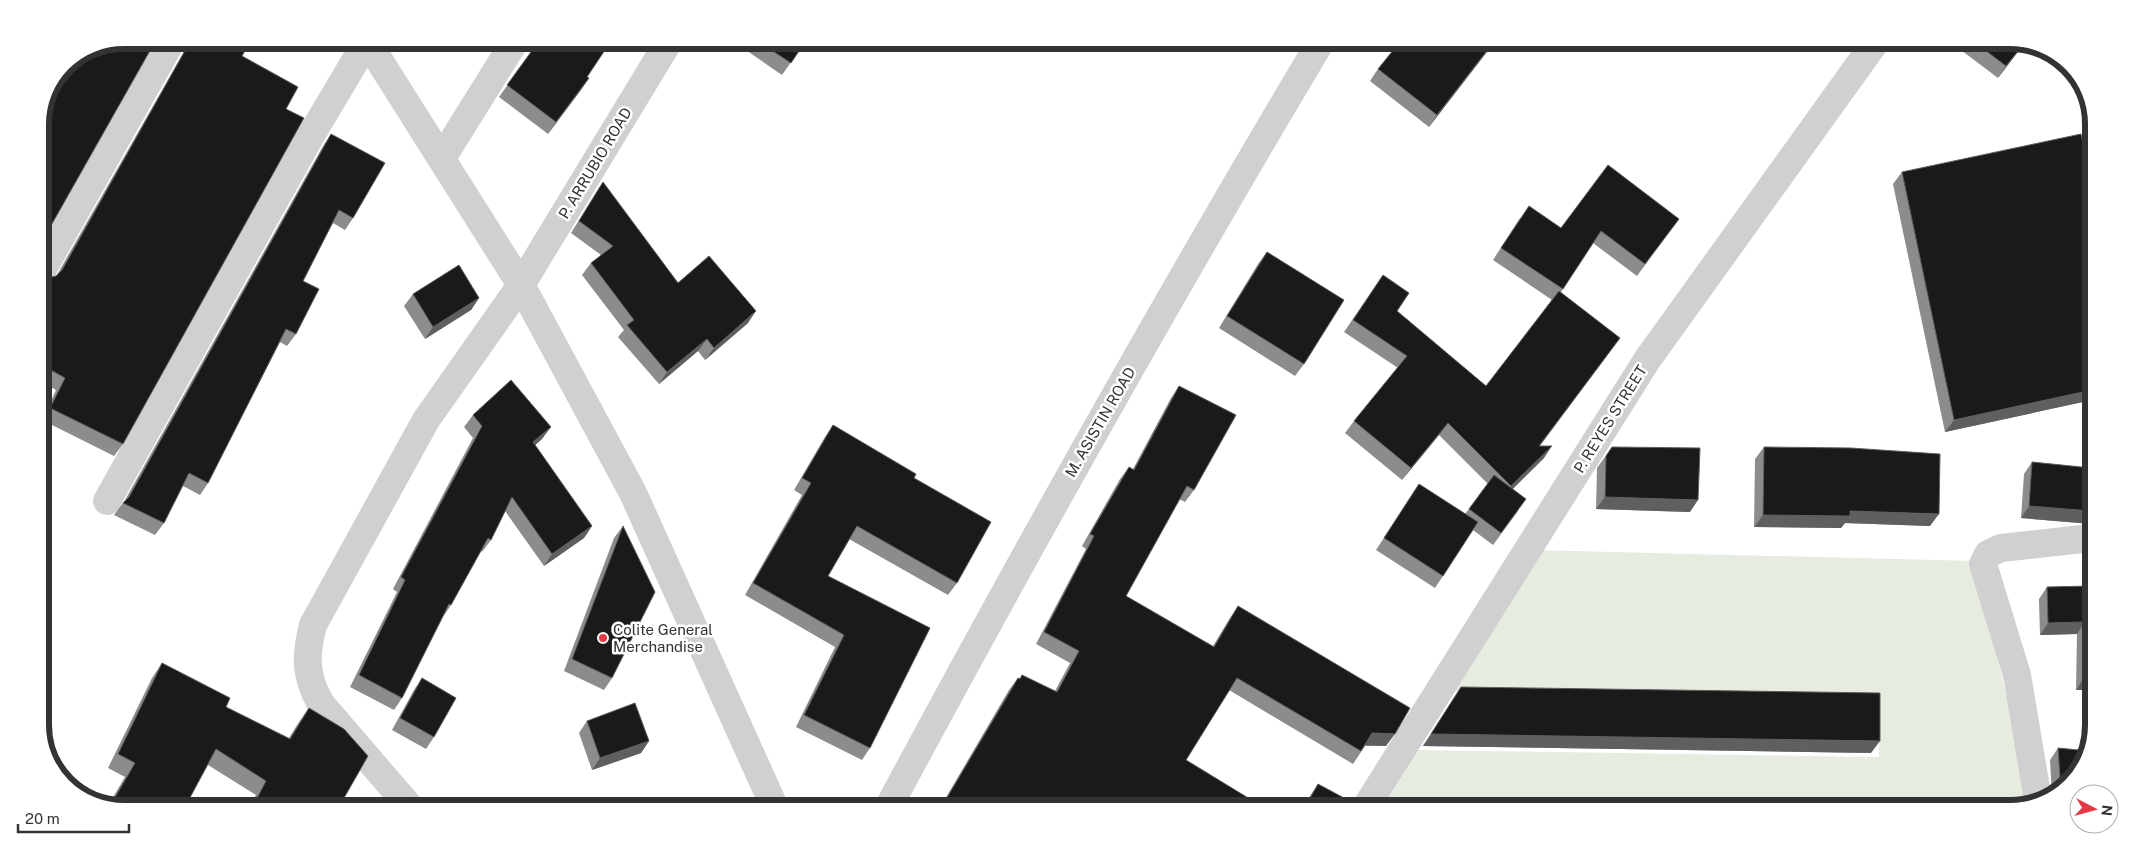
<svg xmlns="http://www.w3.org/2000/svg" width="2134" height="849" font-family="'Public Sans',sans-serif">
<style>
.green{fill:#e6ecdf}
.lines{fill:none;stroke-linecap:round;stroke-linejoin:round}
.minor{stroke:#d0d0d0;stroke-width:28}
.wall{fill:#8c8c8c}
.shaded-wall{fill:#5f5f5f}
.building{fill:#1a1a1a;stroke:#5f5f5f}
.poi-dot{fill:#e63946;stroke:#fff;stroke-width:2}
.labels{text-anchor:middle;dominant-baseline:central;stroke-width:5;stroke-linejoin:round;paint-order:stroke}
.street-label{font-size:15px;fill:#333;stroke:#fff}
.poi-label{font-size:15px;fill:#333;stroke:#fff;text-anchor:start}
.rim{fill:none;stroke:#333;stroke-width:6}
</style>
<rect width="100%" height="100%" fill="#fff"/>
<path class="green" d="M 1534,550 L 1975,561 L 2021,759 L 2028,803 L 2010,809 L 1383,808 L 1418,750 L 1879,757 L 1879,701 L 1448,691 Z"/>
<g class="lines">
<g class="minor">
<path d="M 367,41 L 521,285 L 633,493 L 774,806"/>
<path d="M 442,158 L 515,41"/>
<path d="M 40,274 L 172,40"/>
<path d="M 107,501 L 310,137 L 367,41"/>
<path d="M 2038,800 L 2017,675 L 1983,564 L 1988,554 L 2001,548 L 2091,538"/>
<path d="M 408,805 L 321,704 C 305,676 305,656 313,625 L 426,420 L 521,285 L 669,41"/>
<path d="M 889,806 C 1027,549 1170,294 1320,43"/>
<path d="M 1366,807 L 1647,360 L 1874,44"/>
</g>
</g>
<g class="wall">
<path d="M 188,40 L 251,40 L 242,56 L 286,109 L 123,444 L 114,456 L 42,420 L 56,390 L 40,381 L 40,275 L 48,278 L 56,276 L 58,273 L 186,48 Z"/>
<path d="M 539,41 L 554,51 L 589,78 L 548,134 L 499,97 Z"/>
<path d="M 743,41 L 805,42 L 782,75 L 740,46 Z"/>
<path d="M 1493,43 L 1429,127 L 1370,81 L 1378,69 Z"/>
<path d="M 1953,44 L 2023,45 L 1998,78 Z"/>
<path d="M 331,134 L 353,218 L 345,230 L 333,223 L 303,281 L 296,334 L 287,346 L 280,342 L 208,483 L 200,495 L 183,486 L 164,523 L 155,535 L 114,515 L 125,500 L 323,146 Z"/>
<path d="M 1902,172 L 2093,194 L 2092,400 L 1945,432 L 1893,184 Z"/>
<path d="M 603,182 L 678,283 L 748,323 L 705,360 L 698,351 L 659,384 L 618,337 L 624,330 L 582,275 L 591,263 L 601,255 L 571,233 L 595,194 Z"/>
<path d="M 1520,218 L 1561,228 L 1679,219 L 1637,276 L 1593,243 L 1561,292 L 1611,350 L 1540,446 L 1544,458 L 1513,489 L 1518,511 L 1493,545 L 1473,530 L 1435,588 L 1376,550 L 1419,484 L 1465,514 L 1488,484 L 1439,435 L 1402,480 L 1345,433 L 1354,421 L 1398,368 L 1344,332 L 1383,275 L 1397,311 L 1486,386 L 1552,300 L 1493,260 Z"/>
<path d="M 1267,252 L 1304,364 L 1295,376 L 1219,328 L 1258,264 Z"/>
<path d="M 413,294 L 479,298 L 471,310 L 425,339 L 404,306 Z"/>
<path d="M 1179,386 L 1194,490 L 1185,502 L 1179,499 L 1126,596 L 1213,646 L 1230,618 L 1238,606 L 1386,746 L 1365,746 L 1353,764 L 1229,690 L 1186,760 L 1263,807 L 941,806 L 1009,690 L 1018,678 L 1019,679 L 1022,675 L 1055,691 L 1070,663 L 1036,644 L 1086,549 L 1082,546 L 1120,479 L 1129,467 L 1133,469 L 1171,398 Z"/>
<path d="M 473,415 L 542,439 L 535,445 L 592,526 L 584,538 L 544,566 L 505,511 L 491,540 L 482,552 L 481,551 L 451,605 L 443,617 L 402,698 L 394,710 L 350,687 L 397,592 L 393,589 L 473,438 L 464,427 Z"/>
<path d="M 833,425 L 914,478 L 957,583 L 948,595 L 849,539 L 828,576 L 930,628 L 870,748 L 862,760 L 796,727 L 835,647 L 745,595 L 802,495 L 794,490 L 825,437 Z"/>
<path d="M 1612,447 L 1690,512 L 1596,509 L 1597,468 Z"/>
<path d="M 1764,447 L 1930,526 L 1845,523 L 1841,528 L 1754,527 L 1755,459 Z"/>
<path d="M 2032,462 L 2091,468 L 2091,524 L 2021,518 L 2024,474 Z"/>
<path d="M 623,526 L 612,678 L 604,690 L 564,671 L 614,538 Z"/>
<path d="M 2091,586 L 2089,752 L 2061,792 L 2052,795 L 2050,760 L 2058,748 L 2085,751 L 2084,690 L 2076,690 L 2077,634 L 2040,635 L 2039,599 L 2047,587 Z"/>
<path d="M 162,663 L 226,707 L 289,738 L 299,722 L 309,708 L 340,805 L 250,805 L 256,795 L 208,765 L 186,805 L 109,804 L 125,777 L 108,768 L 152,678 Z"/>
<path d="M 422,678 L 434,737 L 426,749 L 392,730 L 414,690 Z"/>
<path d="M 1461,687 L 1871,753 L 1423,746 Z"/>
<path d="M 587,721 L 649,741 L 641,753 L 592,770 L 579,733 Z"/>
<path d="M 1318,784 L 1356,807 L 1303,807 L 1310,796 Z"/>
</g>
<g class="shaded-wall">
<path d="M 1493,43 L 1487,52 L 1429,127 L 1437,115 Z"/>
<path d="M 2023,45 L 1998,78 L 2006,66 Z"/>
<path d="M 589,78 L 581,90 L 548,134 L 556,122 Z"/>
<path d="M 479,298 L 471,310 L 425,339 L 433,327 Z"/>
<path d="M 756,311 L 748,323 L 705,360 L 714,348 Z"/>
<path d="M 707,339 L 698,351 L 659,384 L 667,372 Z"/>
<path d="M 2092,390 L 2092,400 L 1945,432 L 1954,420 Z"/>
<path d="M 1448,423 L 1439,435 L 1402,480 L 1411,468 Z"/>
<path d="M 551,427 L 542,439 L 525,454 L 533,442 Z"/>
<path d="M 1552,446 L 1544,458 L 1503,498 L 1511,486 Z"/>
<path d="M 1605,497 L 1698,500 L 1690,512 L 1596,509 Z"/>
<path d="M 2029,506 L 2091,511 L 2091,524 L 2021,518 Z"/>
<path d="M 1850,511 L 1939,514 L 1930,526 L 1845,523 L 1841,528 L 1754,527 L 1763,515 Z"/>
<path d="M 592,526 L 584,538 L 544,566 L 552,554 Z"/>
<path d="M 2085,622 L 2077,634 L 2040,635 L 2048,623 Z"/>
<path d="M 2084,678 L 2090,678 L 2090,681 L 2084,690 L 2076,690 Z"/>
<path d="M 1372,733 L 1395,734 L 1386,746 L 1363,745 Z"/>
<path d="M 1431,734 L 1880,741 L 1871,753 L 1423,746 Z"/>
<path d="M 649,741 L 641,753 L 592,770 L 600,758 Z"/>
</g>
<g class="building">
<path d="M 124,40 L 156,40 L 40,245 L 40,119 L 65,64 L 92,46 Z"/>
<path d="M 191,40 L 251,40 L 242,56 L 298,87 L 286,109 L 304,118 L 123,444 L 50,408 L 65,378 L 40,364 L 40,288 L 43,282 L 40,281 L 40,275 L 48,278 L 56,276 L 62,270 Z"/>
<path d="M 539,41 L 541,41 L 555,52 L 562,41 L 611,41 L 587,77 L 589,78 L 556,122 L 507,85 Z"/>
<path d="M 759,42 L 805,42 L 791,63 Z"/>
<path d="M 1399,43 L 1493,43 L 1437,115 L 1378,69 Z"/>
<path d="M 1977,44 L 2023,45 L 2006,66 Z"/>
<path d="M 331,134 L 385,163 L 353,218 L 339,210 L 303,281 L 319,289 L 296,334 L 286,329 L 208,483 L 189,473 L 164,523 L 123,503 L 129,497 Z"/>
<path d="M 2081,134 L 2093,194 L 2092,390 L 1954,420 L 1902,172 Z"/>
<path d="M 1608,165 L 1679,219 L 1645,264 L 1601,231 L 1563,289 L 1501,248 L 1529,206 L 1561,228 Z"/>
<path d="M 603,182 L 678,283 L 709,256 L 756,311 L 714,348 L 707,339 L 667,372 L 627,325 L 634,320 L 591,263 L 613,246 L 579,221 Z"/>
<path d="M 1267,252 L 1344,300 L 1304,364 L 1227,316 Z"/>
<path d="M 459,265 L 479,298 L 433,327 L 413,294 Z"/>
<path d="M 1383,275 L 1409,293 L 1397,311 L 1486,386 L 1559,291 L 1620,338 L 1539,446 L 1552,446 L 1511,486 L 1448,423 L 1411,468 L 1354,421 L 1407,356 L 1353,320 Z"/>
<path d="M 511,380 L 551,427 L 533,442 L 592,526 L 552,554 L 512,497 L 491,540 L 488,538 L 451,605 L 449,604 L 402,698 L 359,675 L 405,580 L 401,577 L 482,426 L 473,415 Z"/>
<path d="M 1179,386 L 1236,415 L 1194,490 L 1187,486 L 1126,596 L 1214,647 L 1238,606 L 1410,708 L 1395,734 L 1372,733 L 1361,751 L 1237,678 L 1186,760 L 1263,807 L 942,806 L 1018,678 L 1020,679 L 1022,675 L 1057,692 L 1079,651 L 1044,632 L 1094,536 L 1090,534 L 1129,467 L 1134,470 Z"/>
<path d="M 833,425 L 916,474 L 914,478 L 991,522 L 957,583 L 857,526 L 828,576 L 930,628 L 870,748 L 804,715 L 844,635 L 753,583 L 811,483 L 802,478 Z"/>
<path d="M 1612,447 L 1700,448 L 1698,500 L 1605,497 L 1606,456 Z"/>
<path d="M 1764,447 L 1851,448 L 1940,454 L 1939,514 L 1850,511 L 1850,516 L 1763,515 Z"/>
<path d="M 2032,462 L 2091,468 L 2091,511 L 2029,506 Z"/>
<path d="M 1494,475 L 1526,499 L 1501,533 L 1469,509 Z"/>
<path d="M 1419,484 L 1478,522 L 1443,576 L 1384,538 Z"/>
<path d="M 623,526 L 655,592 L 612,678 L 572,659 Z"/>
<path d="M 2091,586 L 2090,678 L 2084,678 L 2085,622 L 2048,623 L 2047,587 Z"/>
<path d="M 162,663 L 230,698 L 226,707 L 290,739 L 309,708 L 344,729 L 368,756 L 340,805 L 261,805 L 255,802 L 266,781 L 216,749 L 186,805 L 125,805 L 114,799 L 135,763 L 118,754 Z"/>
<path d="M 422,678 L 456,698 L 434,737 L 400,718 Z"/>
<path d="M 1461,687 L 1880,693 L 1880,741 L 1431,734 Z"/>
<path d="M 635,703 L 649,741 L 600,758 L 587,721 Z"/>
<path d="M 2058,748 L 2089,751 L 2061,792 Z"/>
<path d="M 1318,784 L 1357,805 L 1356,807 L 1305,807 Z"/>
</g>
<circle class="poi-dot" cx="603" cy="638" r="5"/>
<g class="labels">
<g class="street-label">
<text transform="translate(595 163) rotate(-59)">P. ARRUBIO ROAD</text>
<text transform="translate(1610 419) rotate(-58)">P. REYES STREET</text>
<text transform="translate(1100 422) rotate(-60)">M. ASISTIN ROAD</text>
</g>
<g class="poi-label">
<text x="613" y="629">Colite General<tspan x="613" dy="17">Merchandise</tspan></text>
</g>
</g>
<path d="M0 0H2134V849H0ZM124 49H2010A75 75 0 0 1 2085 124V725A75 75 0 0 1 2010 800H124A75 75 0 0 1 49 725V124A75 75 0 0 1 124 49Z" fill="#fff" fill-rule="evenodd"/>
<path class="rim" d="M124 49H2010A75 75 0 0 1 2085 124V725A75 75 0 0 1 2010 800H124A75 75 0 0 1 49 725V124A75 75 0 0 1 124 49Z"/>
<g transform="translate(2094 809) rotate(96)"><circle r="24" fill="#ffffff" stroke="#adadad"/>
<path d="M0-4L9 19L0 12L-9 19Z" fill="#e63946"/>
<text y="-8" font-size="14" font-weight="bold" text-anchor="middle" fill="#333333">N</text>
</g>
<path d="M18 824v8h111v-8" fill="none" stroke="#333333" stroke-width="2.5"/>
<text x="25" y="824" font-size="15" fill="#333333" stroke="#ffffff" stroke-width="4" paint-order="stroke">20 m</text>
</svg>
